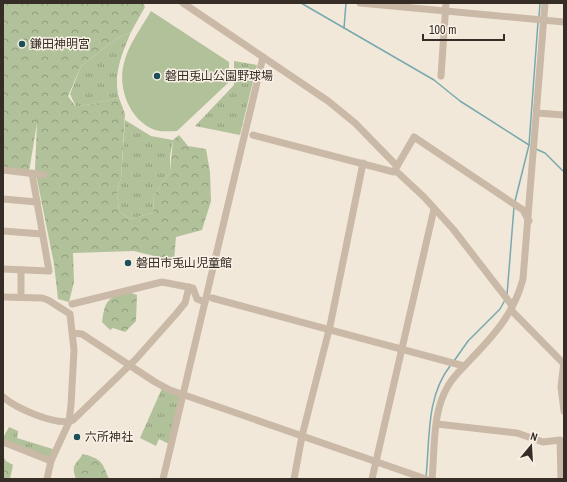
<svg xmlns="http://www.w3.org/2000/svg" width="567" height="482" font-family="'Archivo Narrow','Noto Sans JP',sans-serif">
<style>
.grass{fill:url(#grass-tufts)}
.forest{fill:url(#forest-crowns)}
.park{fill:#b1c19a}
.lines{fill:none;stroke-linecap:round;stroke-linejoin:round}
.stream{stroke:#78a9af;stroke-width:1.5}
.minor{stroke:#cab9a6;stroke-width:7}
.poi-dot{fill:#1c4f58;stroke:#faf2e6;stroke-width:1.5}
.labels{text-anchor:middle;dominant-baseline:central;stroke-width:3;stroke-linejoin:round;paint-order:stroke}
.poi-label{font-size:12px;fill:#362d27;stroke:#faf2e6;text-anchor:start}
</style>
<defs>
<pattern id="grass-tufts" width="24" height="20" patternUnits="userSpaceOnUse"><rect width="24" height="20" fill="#b1c19a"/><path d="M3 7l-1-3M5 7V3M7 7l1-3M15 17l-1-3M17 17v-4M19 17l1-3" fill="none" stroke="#919d7e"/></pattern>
<pattern id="forest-crowns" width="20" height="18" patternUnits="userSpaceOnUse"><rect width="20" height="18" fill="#b1c19a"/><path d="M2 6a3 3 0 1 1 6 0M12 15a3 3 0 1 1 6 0" fill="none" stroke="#919d7e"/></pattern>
</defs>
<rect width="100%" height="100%" fill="#f2e8da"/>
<g class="grass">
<path d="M 131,32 C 122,54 113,73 119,98 L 76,107 L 70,94 L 81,66 L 116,39 Z"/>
<path d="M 234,61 L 257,65 L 240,135 L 195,126 L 234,85 Z"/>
<path d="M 125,120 L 151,136 L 173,140 L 170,156 L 170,172 L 154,195 L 153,213 L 130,219 L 119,211 L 117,192 L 121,178 Z"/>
<path d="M 163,386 L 180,394 L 171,445 L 159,439 L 156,446 L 140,438 Z"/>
<path d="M 9,427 L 18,431 L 17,438 L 56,450 L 51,461 L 3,442 L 3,438 Z"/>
</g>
<g class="forest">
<path d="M 3,3 L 143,3 L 145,7 L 131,32 L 116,39 L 81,66 L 68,96 L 76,107 L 119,98 L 125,114 L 121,178 L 117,192 L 119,211 L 130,219 L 153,213 L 154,195 L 170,172 L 173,140 L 179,135 L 188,146 L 206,149 L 210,172 L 211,201 L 202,230 L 176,237 L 174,261 L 134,251 L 73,253 L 74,282 L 69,302 L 58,299 L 54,264 L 35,169 L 37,123 L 29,172 L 3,170 Z"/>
<path d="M 126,291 L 137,295 L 136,321 L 125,332 L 113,328 L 110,330 L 102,322 C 105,302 106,299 126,291 Z"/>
<path d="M 83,454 C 102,459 102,462 109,479 L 76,479 C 71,464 75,466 83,454 Z"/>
<path d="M 3,456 L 6,461 L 13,465 L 10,479 L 3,479 Z"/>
</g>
<path class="park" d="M 151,11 L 229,62 L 229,82 L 177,131 C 170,131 161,132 155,130 C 130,121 117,88 124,63 C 128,45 142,27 151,11 Z"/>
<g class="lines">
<g class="stream">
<path d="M 301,3 L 434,80 L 460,101 L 529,145"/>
<path d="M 539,17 L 540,3"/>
<path d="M 344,28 L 346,3"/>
<path d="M 536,149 L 545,153 L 564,172"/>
<path d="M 515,201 L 529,145 L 538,22"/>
<path d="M 507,295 L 514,207"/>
<path d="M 454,361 L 468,341 L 500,309 L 505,300"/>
<path d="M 426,477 C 430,439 426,397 450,366"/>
</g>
<g class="minor">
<path d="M 183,3 L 328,101 L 355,123 L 397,166"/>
<path d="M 360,3 L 564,22"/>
<path d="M 441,76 L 446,3"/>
<path d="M 537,113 L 564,115"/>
<path d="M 253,135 L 394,172 L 395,170 L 424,197 L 453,229 L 511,304 L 512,311 L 563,363"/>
<path d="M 396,168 L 414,137 L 523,210 L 529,221"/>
<path d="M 3,170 L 44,175"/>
<path d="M 3,199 L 37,202"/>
<path d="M 3,231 L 42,234"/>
<path d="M 3,269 L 49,271 L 32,173"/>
<path d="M 3,297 L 42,298 L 48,300 L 70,314 L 74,350 L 71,405 L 69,422 L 51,461 L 47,479"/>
<path d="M 21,297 L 21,270"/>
<path d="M 212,298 L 464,366"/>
<path d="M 72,304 L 162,282 L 193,288 L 197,299 L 205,302"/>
<path d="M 73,333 L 82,334 L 155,382 L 170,390 L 426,479"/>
<path d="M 564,361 L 561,387 L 564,411"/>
<path d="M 3,397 C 16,408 57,427 73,420 L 136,359 L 176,314 L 185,303 L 189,287"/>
<path d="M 437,424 L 517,433 L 543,442 L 560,440 L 561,479"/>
<path d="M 3,442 L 51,461"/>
<path d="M 163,479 L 263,57"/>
<path d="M 294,479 L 302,436 L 330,326 L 363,163"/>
<path d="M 372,479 L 434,209"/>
<path d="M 432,479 C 435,449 432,412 448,386 C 454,375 464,367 472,358 C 495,334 514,313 523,279 L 545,3"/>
</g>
</g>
<g class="poi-dot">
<circle cx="22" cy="44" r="4"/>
<circle cx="157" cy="76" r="4"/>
<circle cx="128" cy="263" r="4"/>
<circle cx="77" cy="437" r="4"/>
</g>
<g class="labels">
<g class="poi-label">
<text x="30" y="44">鎌田神明宮</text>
<text x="165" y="76">磐田兎山公園野球場</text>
<text x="136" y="263">磐田市兎山児童館</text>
<text x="85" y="437">六所神社</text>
</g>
</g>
<rect width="567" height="482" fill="none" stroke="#362d27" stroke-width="8"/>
<g transform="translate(531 446) rotate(18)" stroke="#faf2e6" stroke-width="3" paint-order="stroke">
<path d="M0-3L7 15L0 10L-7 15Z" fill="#362d27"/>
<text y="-6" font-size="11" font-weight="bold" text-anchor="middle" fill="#362d27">N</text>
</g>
<path d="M423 34v6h81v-6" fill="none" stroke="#362d27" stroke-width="2"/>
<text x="429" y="34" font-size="12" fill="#362d27" stroke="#faf2e6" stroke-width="3" paint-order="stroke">100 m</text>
</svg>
